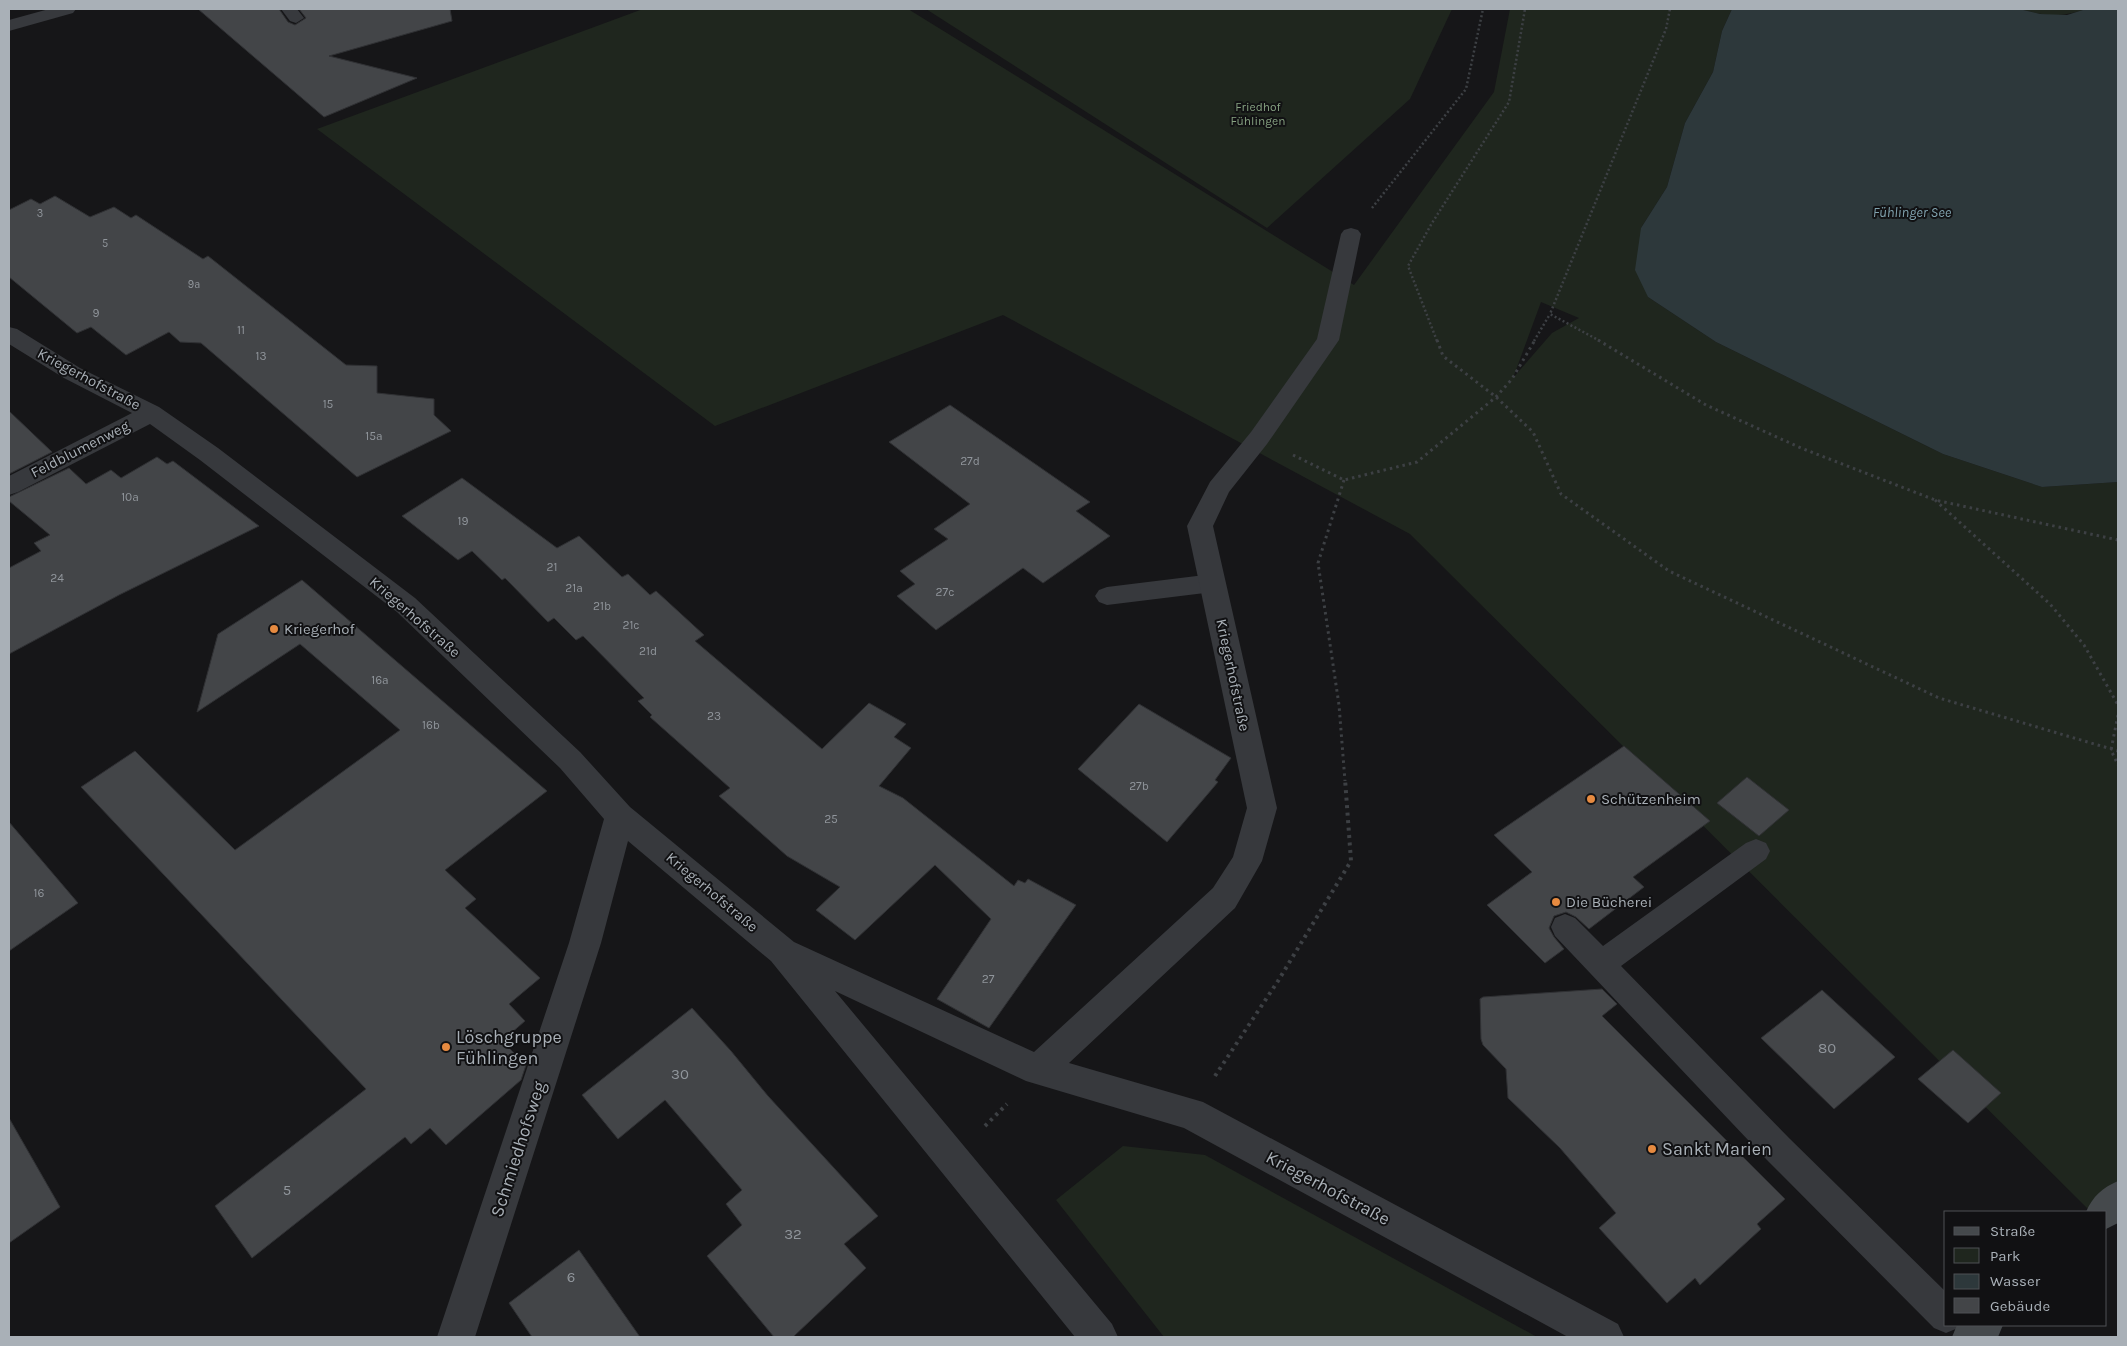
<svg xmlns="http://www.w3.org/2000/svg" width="2127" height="1346" viewBox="0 0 2127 1346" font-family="Karla,sans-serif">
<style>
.green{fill:#1f261e;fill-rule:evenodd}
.water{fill:#2d383b}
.building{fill:#434548;stroke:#303134}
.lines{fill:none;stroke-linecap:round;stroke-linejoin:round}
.path-far2{stroke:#3d4044;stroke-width:2.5;stroke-dasharray:2 2.5;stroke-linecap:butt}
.path-far1{stroke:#3d4044;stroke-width:3;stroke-dasharray:2.5 4;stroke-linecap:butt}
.path{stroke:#3d4044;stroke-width:4;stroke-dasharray:3 4.5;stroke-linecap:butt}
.lane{fill:#37393d;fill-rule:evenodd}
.street{fill:#37393d;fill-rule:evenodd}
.secondary{fill:#45494c;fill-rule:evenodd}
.poi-dot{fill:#e68a40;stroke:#111113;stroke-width:2}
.labels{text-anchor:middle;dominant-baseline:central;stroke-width:4;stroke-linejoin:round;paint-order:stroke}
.far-number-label{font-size:11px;fill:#90959b}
.far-park-label{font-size:12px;fill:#86a181;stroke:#111113}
.number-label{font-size:12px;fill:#90959b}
.far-water-label{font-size:14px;font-style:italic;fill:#82a4b0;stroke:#111113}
.street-label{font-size:15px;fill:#a9b0b7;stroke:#111113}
.poi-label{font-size:15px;fill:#a9b0b7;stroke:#111113;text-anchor:start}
.near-number-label{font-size:15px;fill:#90959b}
.near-poi-label{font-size:18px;fill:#a9b0b7;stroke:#111113;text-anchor:start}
.near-street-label{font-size:18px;fill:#a9b0b7;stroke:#111113}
</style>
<rect width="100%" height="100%" fill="#161618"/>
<g class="green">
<path d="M643,9H908L1354,285L1494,92L1510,9H1732L1722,31L1713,72L1685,123L1667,187L1641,228L1648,297L1716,342L1943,454L2042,487L2118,482V1190L2098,1212H2091L1410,534L1003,315L715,426L317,129ZM1541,302L1579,318L1552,333L1513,378Z"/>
<path d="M926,9H1452L1410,99L1267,228Z"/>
<path d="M2019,9H2086C2060,18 2046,16 2019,9Z"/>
<path d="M1123,1146L1205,1155L1537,1337H1164L1056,1200Z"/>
</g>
<path class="water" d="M1732,9H2019L2040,14L2067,15L2086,9H2118V482L2042,487L1943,454L1716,342L1648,297L1635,270L1641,228L1667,187L1685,123L1713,72L1722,31Z"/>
<g class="building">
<path d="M198,9H279L288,22L295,25L306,18L299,9H450L452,21L329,56L417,78L324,117Z"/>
<path d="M55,196L90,217L114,207L131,218L136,215L203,259L208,256L346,365L377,366V393L434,399V415L451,431L357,477L201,343L180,342L169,332L126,355L91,327L77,333L9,277V210L31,199L40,204Z"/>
<path d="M950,405L1090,502L1076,511L1110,536L1043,583L1023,568L936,630L897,596L915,584L900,571L948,539L934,529L970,504L889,442Z"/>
<path d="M9,411L52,452L9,474Z"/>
<path d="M157,457L167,464L173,461L259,526L119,595L9,654V568L41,551L34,543L50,535L9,501V497L69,468L86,484L111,470L121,478Z"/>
<path d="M462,478L557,548L579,536L622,577L628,574L650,595L656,591L704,635L695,641L822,749L869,703L906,724L894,737L911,748L879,786L903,798L1014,886L1018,880L1025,883L1028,879L1076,905L989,1028L937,999L991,919L935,865L855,940L816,910L840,887L787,856L719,796L730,788L650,717L652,715L638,701L644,698L583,636L576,640L554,618L548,622L505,578L502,580L472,551L458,560L402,516Z"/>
<path d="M302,580L547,791L445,870L476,899L465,908L540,978L509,1004L525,1021L502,1041L526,1065L521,1080L446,1145L430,1128L411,1144L405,1137L252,1258L215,1206L366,1089L81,787L135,751L235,850L400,730L300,644L197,712L218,634Z"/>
<path d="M1139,704L1231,758L1215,780L1218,782L1167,842L1078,769Z"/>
<path d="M1624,746L1710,821L1633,877L1644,887L1589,929L1576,917L1566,912L1554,916L1549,928L1554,937L1564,949L1545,963L1487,905L1532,872L1494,835Z"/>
<path d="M1747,777L1789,810L1759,836L1717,803Z"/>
<path d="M9,822L78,903L9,951Z"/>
<path d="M1602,989L1617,1004L1602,1016L1785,1199L1757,1224L1761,1229L1700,1285L1695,1278L1667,1303L1599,1228L1616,1213L1560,1148L1508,1098L1506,1069L1483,1045L1481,1039L1480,999L1483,997Z"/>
<path d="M1822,990L1895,1057L1834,1109L1761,1038Z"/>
<path d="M692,1008L731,1051L768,1096L878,1216L844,1244L866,1268L793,1337H774L707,1256L742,1225L726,1204L742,1190L665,1100L618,1139L582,1095Z"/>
<path d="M1953,1050L2001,1093L1968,1123L1918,1079Z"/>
<path d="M9,1118L60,1207L9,1243Z"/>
<path d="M579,1250L640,1337H532L509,1303Z"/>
</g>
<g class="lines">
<g class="path-far2">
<path d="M1372,208L1466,89L1483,9"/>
<path d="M1437,341L1408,266L1432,223L1509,102L1525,9"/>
<path d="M1534,341L1550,314"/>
<path d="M1600,341L1550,314L1666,29L1670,9"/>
</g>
<g class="path-far1">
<path d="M1437,340L1443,356L1496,397L1533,432L1561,494L1669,571L1939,698L2118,751"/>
<path d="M1598,340L1706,405L1801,448L1935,500L2118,540"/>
<path d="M1293,455L1344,480L1417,462L1496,397L1512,379L1535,340"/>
<path d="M1344,480L1318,563L1339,705L1345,781"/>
<path d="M1935,500L2050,604L2084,645L2118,705"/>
<path d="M2118,715L2111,750L2118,765"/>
</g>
<g class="path">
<path d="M1215,1076L1278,981L1351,861L1345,779"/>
<path d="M985,1126L1007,1104"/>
</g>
<g class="lane">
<path d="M281,9H297L304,18L296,23L290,21Z"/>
<path d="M1213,574L1221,577L1225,583L1221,589L1213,592L1107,605L1099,602L1095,596L1099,590L1107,587Z"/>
<path d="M1756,839L1766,843L1770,851L1766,859L1621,966L1789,1138L1946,1292V1325H1959L1958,1328L1946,1333L1934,1328L1767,1160L1555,936L1551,927L1555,918L1565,914L1575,918L1603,946L1746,843Z"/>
</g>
<g class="street">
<path d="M49,9H76L73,13L9,31V20Z"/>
<path d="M1351,228L1358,230L1361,234L1339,340L1267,444L1229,492L1213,526L1277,808L1262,861L1235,908L1069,1063L1203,1102L1618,1324L1624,1337H1568L1184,1128L1026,1081L835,991L1112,1324L1118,1337H1075L771,961L628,841L601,943L475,1337H437L569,943L604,819L560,768L397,612L200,460L150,424L18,492L9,495V476L132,413L64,378L9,344V327L17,329L80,368L159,407L218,448L415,598L580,752L630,807L794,942L1034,1052L1213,888L1233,857L1247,808L1187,526L1210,482L1251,432L1317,339L1341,234L1344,230Z"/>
</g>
<g class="secondary">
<path d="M2118,1181V1223L2106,1229V1212H2086C2093,1196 2102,1188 2118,1181Z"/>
<path d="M1957,1325H2003L1998,1337H1952Z"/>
</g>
</g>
<g class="poi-dot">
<circle cx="274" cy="629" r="5"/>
<circle cx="1591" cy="799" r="5"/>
<circle cx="1556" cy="902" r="5"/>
<circle cx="446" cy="1047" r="5"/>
<circle cx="1652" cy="1149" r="5"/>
</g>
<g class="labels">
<g class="far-number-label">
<text x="40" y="213">3</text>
<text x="105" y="243">5</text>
<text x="194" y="284">9a</text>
</g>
<g class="far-park-label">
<text x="1258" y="107">Friedhof<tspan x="1258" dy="14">Fühlingen</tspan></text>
</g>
<g class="number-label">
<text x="96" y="313">9</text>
<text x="241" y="330">11</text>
<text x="261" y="356">13</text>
<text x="328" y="404">15</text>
<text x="374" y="436">15a</text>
<text x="970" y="461">27d</text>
<text x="130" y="497">10a</text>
<text x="463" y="521">19</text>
<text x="552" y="567">21</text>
<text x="57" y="578">24</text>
<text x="574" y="588">21a</text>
<text x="945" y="592">27c</text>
<text x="602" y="606">21b</text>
<text x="631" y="625">21c</text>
<text x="648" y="651">21d</text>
<text x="380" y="680">16a</text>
<text x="714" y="716">23</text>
<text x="431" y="725">16b</text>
<text x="1139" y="786">27b</text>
<text x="831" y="819">25</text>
<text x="39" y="893">16</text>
<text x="988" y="979">27</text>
</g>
<g class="far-water-label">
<text x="1912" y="212">Fühlinger See</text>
</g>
<g class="street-label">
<text transform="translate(89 379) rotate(28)">Kriegerhofstraße</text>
<text transform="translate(80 449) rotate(-27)">Feldblumenweg</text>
<text transform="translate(415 617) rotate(41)">Kriegerhofstraße</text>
<text transform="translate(1233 675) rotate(78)">Kriegerhofstraße</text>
<text transform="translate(712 892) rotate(40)">Kriegerhofstraße</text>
</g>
<g class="poi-label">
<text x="284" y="629">Kriegerhof</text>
<text x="1601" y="799">Schützenheim</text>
<text x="1566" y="902">Die Bücherei</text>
</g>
<g class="near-number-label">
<text x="1827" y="1048">80</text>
<text x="680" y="1074">30</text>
<text x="287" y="1190">5</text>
<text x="793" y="1234">32</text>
<text x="571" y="1277">6</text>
</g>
<g class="near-poi-label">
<text x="456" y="1037">Löschgruppe<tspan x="456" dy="21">Fühlingen</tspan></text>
<text x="1662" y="1149">Sankt Marien</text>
</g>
<g class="near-street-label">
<text transform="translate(518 1149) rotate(-72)">Schmiedhofsweg</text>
<text transform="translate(1328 1188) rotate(28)">Kriegerhofstraße</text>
</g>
</g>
<rect width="2127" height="1346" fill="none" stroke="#a9b0b7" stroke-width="20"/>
<rect x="1944" y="1211" width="162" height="115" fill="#111113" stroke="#4e5155"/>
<rect x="1954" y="1227" width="25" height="8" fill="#45494c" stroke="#4e5155"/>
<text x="1990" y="1236" font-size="15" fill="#a9b0b7">Straße</text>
<rect x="1954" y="1248" width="25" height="15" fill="#1f261e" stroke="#4e5155"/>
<text x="1990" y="1261" font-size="15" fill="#a9b0b7">Park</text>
<rect x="1954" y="1274" width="25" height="15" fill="#2d383b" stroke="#4e5155"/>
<text x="1990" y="1286" font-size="15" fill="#a9b0b7">Wasser</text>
<rect x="1954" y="1298" width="25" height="15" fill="#434548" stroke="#4e5155"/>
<text x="1990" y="1311" font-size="15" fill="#a9b0b7">Gebäude</text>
</svg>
